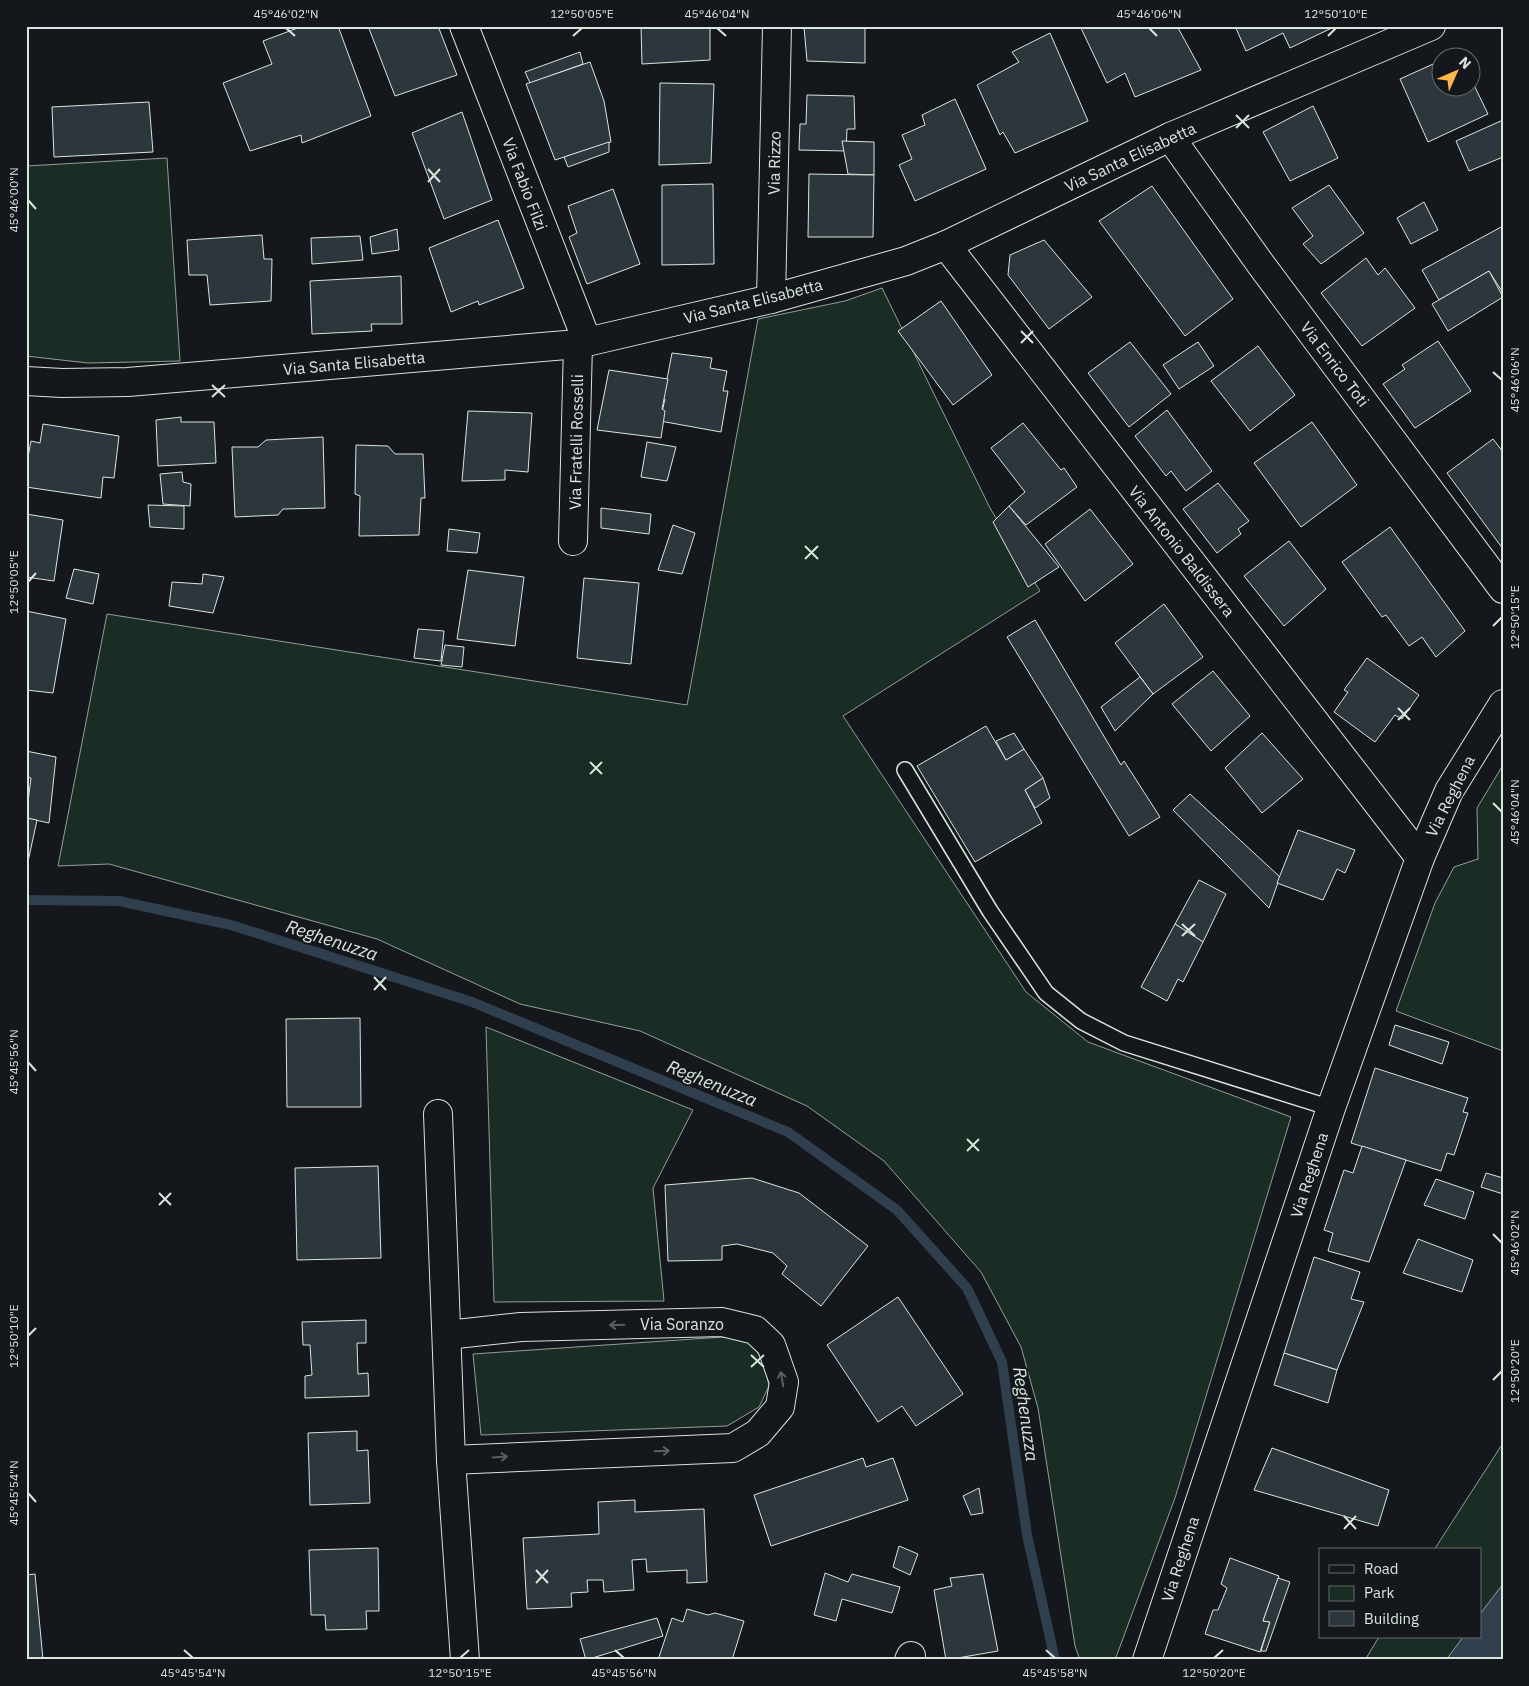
<svg xmlns="http://www.w3.org/2000/svg" width="1529" height="1686" viewBox="0 0 1529 1686" font-family="'IBM Plex Sans',sans-serif">
<style>
.green{fill:#1a2d24;stroke:#939e99}
.water{fill:#2f3f4d;stroke:#939e99}
.lines{fill:none;stroke-linecap:round;stroke-linejoin:round}
.stream{stroke:#2f3f4d;stroke-width:10}
.building{fill:#2c363c;stroke:#d8e6dc}
.lane-casing{stroke:#d8e6dc;stroke-width:18}
.street-casing{stroke:#d8e6dc;stroke-width:30}
.secondary-casing{stroke:#d8e6dc;stroke-width:30}
.lane{stroke:#14181c;stroke-width:15}
.street{stroke:#14181c;stroke-width:28}
.secondary{stroke:#14181c;stroke-width:28}
.oneway{stroke:#59605f}
.ticks{fill:none;stroke:#d8e6dc;stroke-width:2}
.labels{text-anchor:middle;dominant-baseline:central;stroke-width:4;stroke-linejoin:round;paint-order:stroke}
.street-label{font-size:16px;fill:#d8e6dc;stroke:#14181c}
.water-label{font-size:18px;font-style:italic;fill:#d8e6dc;stroke:#14181c}
.neatline{fill:none;stroke:#d8e6dc;stroke-width:2}
.ticks-label{font-size:12px;text-anchor:middle;fill:#d8e6dc}
</style>
<rect width="100%" height="100%" fill="#14181c"/>
<g class="green">
<path d="M167,158L180,361L88,363L26,356V166Z"/>
<path d="M882,288L990,508L1040,591L843,716L1026,992L1088,1042L1291,1117L1175,1498L1115,1660H1080L1075,1646L1038,1408L1021,1347L981,1272L884,1161L807,1106L640,1031L520,1004L377,939L109,864L58,866L107,614L687,705L758,319L845,301Z"/>
<path d="M1503,765V1051L1396,1011L1435,903L1454,867L1478,859L1477,808Z"/>
<path d="M486,1027L693,1110L653,1188L664,1301L494,1302Z"/>
<path d="M723,1337L750,1340L764,1363L769,1386L759,1407L727,1426L481,1435L473,1354Z"/>
<path d="M1503,1443V1660H1365L1379,1637H1480V1550H1434Z"/>
</g>
<path class="water" d="M1503,1584V1660H1446L1463,1637H1480V1614Z"/>
<g class="lines">
<path class="stream" d="M26,900L119,901L231,925L472,1002L788,1132L897,1210L967,1288L1002,1362L1027,1535L1055,1660"/>
</g>
<g class="building">
<path d="M303,26H338L371,116L302,143L301,135L250,151L223,83L272,64L263,41Z"/>
<path d="M368,26H438L457,75L395,96Z"/>
<path d="M641,26H710V60L642,64Z"/>
<path d="M865,26V63L807,61L804,27Z"/>
<path d="M1080,26H1177L1201,70L1135,97L1125,73L1107,83Z"/>
<path d="M1235,26H1336L1290,48L1283,33L1246,51Z"/>
<path d="M1050,33L1088,121L1015,153L1003,132L1000,135L977,85L1019,62L1012,52Z"/>
<path d="M580,52L583,64L530,83L525,72Z"/>
<path d="M1458,53L1460,58H1447Z"/>
<path d="M1442,60V88H1472V81L1488,114L1428,142L1400,79Z"/>
<path d="M590,62L604,101L611,142L555,160L526,84Z"/>
<path d="M660,83L714,84L711,163L659,165Z"/>
<path d="M807,95L854,96L855,129H847L846,151L799,150L800,124H806Z"/>
<path d="M955,99L986,169L915,201L899,165L912,159L902,135L925,125L922,115Z"/>
<path d="M149,102L153,152L54,157L52,107Z"/>
<path d="M1313,106L1338,158L1290,181L1263,132Z"/>
<path d="M462,112L492,200L444,219L412,133Z"/>
<path d="M1503,120V157L1469,171L1456,141Z"/>
<path d="M842,141L874,142V175L848,174Z"/>
<path d="M609,142V152L568,167L564,157Z"/>
<path d="M809,174L874,175L873,237H808Z"/>
<path d="M713,184L714,264L662,265V185Z"/>
<path d="M1329,185L1364,233L1321,264L1303,244L1313,236L1292,208Z"/>
<path d="M1152,186L1233,299L1185,336L1099,221Z"/>
<path d="M613,189L640,264L587,284L569,237L577,233L568,206Z"/>
<path d="M1424,202L1438,230L1411,244L1397,218Z"/>
<path d="M498,220L524,288L479,305L478,301L451,312L429,248Z"/>
<path d="M1503,226V293L1489,271L1439,300L1422,270Z"/>
<path d="M397,229L399,250L372,254L370,237Z"/>
<path d="M262,235L264,259H272L271,301L210,305L207,275H189L187,240Z"/>
<path d="M360,236L363,260L312,264L311,238Z"/>
<path d="M1044,240L1092,297L1049,329L1008,275L1010,255Z"/>
<path d="M1366,258L1378,275L1385,268L1415,308L1362,346L1321,293Z"/>
<path d="M1489,271L1503,297L1448,331L1432,304Z"/>
<path d="M401,276L402,324H371L372,331L312,334L310,281Z"/>
<path d="M941,301L992,375L953,405L898,331Z"/>
<path d="M1438,341L1471,391L1415,428L1383,384L1405,369L1402,365Z"/>
<path d="M1130,342L1171,394L1129,427L1088,373Z"/>
<path d="M1198,342L1214,366L1179,389L1163,365Z"/>
<path d="M1258,346L1295,395L1250,431L1211,381Z"/>
<path d="M672,353L712,358L710,368L727,371L723,391H728L721,432L660,421L665,399L659,398L662,379H667Z"/>
<path d="M609,370L668,379L662,409L665,411L661,438L597,430Z"/>
<path d="M1167,410L1212,471L1186,491L1171,471L1166,476L1135,436Z"/>
<path d="M468,411L532,413L528,472L505,470V480L462,481Z"/>
<path d="M181,417V422H214L216,463L158,466L156,420Z"/>
<path d="M1312,422L1357,485L1301,527L1254,463Z"/>
<path d="M1023,423L1061,470L1064,468L1077,487L1026,525L1009,506L1025,492L991,448Z"/>
<path d="M43,424L119,436L114,478L103,477L101,498L26,487V467L31,441L40,443Z"/>
<path d="M323,437L325,508L283,509L278,515L235,517L232,447H258L266,440Z"/>
<path d="M1493,439L1503,452V549L1447,473Z"/>
<path d="M647,442L676,447L667,481L641,477Z"/>
<path d="M356,445L388,446L395,454H423L425,498H421L419,535L359,536L360,496L355,494Z"/>
<path d="M182,472L183,482L191,484L190,506L163,504L160,474Z"/>
<path d="M1218,483L1249,521L1238,529L1241,534L1217,553L1183,509Z"/>
<path d="M148,505L184,506V529L150,527Z"/>
<path d="M1009,506L1059,567L1028,587L993,522Z"/>
<path d="M601,508L651,514L649,534L601,528Z"/>
<path d="M1090,509L1133,564L1085,601L1045,544Z"/>
<path d="M26,514L63,520L54,581L26,577Z"/>
<path d="M673,525L695,533L682,574L658,570Z"/>
<path d="M1390,527L1465,631L1436,657L1422,637L1409,646L1386,615L1382,617L1342,562Z"/>
<path d="M449,529L480,533L477,553L447,551Z"/>
<path d="M1289,541L1326,589L1284,626L1244,576Z"/>
<path d="M74,569L99,574L93,604L66,598Z"/>
<path d="M468,570L524,577L515,646L457,639Z"/>
<path d="M203,574L224,577L213,613L169,606L172,582L202,584Z"/>
<path d="M584,578L639,583L631,664L577,658Z"/>
<path d="M1164,604L1203,657L1153,694L1115,643Z"/>
<path d="M26,611L66,619L53,693L26,690Z"/>
<path d="M1035,620L1121,765L1124,761L1160,817L1129,836L1007,637Z"/>
<path d="M418,629L444,631L441,661L414,658Z"/>
<path d="M445,645L464,647L462,667L441,665Z"/>
<path d="M1367,658L1419,695L1402,719L1395,715L1375,742L1334,712L1348,692L1344,690Z"/>
<path d="M1213,671L1250,716L1211,751L1172,704Z"/>
<path d="M1140,677L1153,694L1115,731L1101,707Z"/>
<path d="M986,726L1006,760L1024,749L1043,778L1025,790L1042,823L975,862L917,766Z"/>
<path d="M1014,733L1024,749L1006,760L996,741Z"/>
<path d="M1262,733L1303,779L1262,813L1225,768Z"/>
<path d="M26,751L56,757L49,823L26,818L31,778L26,776Z"/>
<path d="M1043,778L1050,798L1035,808L1025,790Z"/>
<path d="M1190,794L1280,877L1269,908L1173,810Z"/>
<path d="M26,818L37,820L26,871Z"/>
<path d="M1298,830L1355,850L1345,873L1337,869L1323,900L1277,883Z"/>
<path d="M1199,880L1226,894L1203,942L1175,924Z"/>
<path d="M1175,924L1203,942L1183,982L1178,979L1167,1001L1141,987Z"/>
<path d="M360,1018L361,1107H287L286,1019Z"/>
<path d="M1395,1025L1449,1042L1442,1064L1389,1045Z"/>
<path d="M1375,1068L1468,1098L1463,1112L1468,1113L1454,1155L1447,1153L1441,1171L1351,1143Z"/>
<path d="M1362,1146L1406,1160L1369,1262L1328,1251L1333,1233L1324,1230L1344,1170L1353,1173Z"/>
<path d="M378,1166L381,1258L297,1260L295,1168Z"/>
<path d="M1486,1173L1503,1178V1194L1481,1187Z"/>
<path d="M752,1178L799,1193L868,1246L821,1306L782,1274L787,1266L773,1253L737,1244L722,1246V1260L668,1261L665,1185Z"/>
<path d="M1436,1179L1474,1192L1465,1219L1424,1205Z"/>
<path d="M1418,1239L1473,1260L1462,1292L1403,1273Z"/>
<path d="M1314,1257L1360,1272L1351,1299L1364,1302L1337,1370L1284,1353Z"/>
<path d="M898,1297L963,1394L916,1426L902,1406L878,1422L827,1345Z"/>
<path d="M366,1320V1343H357L358,1374L368,1373L369,1396L305,1398V1376L312,1375L310,1345H303L302,1322Z"/>
<path d="M1284,1353L1337,1370L1328,1403L1274,1385Z"/>
<path d="M357,1431V1451L368,1450L370,1503L310,1505L308,1433Z"/>
<path d="M1272,1448L1389,1490L1378,1526L1254,1490Z"/>
<path d="M863,1458L866,1467L893,1458L908,1500L771,1546L754,1495Z"/>
<path d="M979,1488L983,1513L971,1515L963,1496Z"/>
<path d="M635,1500V1512L704,1509L707,1582L687,1583V1570L647,1572L646,1559L632,1560L634,1590L604,1592L603,1580H587L588,1592L571,1593L572,1607L527,1609L523,1538L599,1534L598,1502Z"/>
<path d="M899,1546L918,1554L910,1575L893,1567Z"/>
<path d="M378,1548L379,1611H366L367,1629L326,1630L325,1615H311L309,1550Z"/>
<path d="M1230,1558L1279,1576L1263,1621L1270,1622L1260,1652L1205,1634L1213,1610H1218L1227,1588L1221,1584Z"/>
<path d="M825,1573L848,1582L852,1574L900,1587L892,1613L842,1599L836,1621L814,1615Z"/>
<path d="M35,1574L43,1660H26V1575Z"/>
<path d="M983,1574L998,1651L946,1660L934,1590L952,1586L950,1578Z"/>
<path d="M1278,1578L1290,1582L1266,1651H1261L1270,1622L1263,1621Z"/>
<path d="M687,1609L708,1615L715,1613L744,1621L732,1660H658L672,1618L683,1622Z"/>
<path d="M657,1618L663,1636L586,1660L580,1639Z"/>
</g>
<g class="lines">
<defs>
<path id="lane" d="M905,770L990,911L1046,993L1081,1021L1124,1043L1331,1108"/>
<g id="street">
<path d="M464,26L587,341"/>
<path d="M1170,137L1262,266L1503,589"/>
<path d="M946,245L1420,858"/>
<path d="M771,299L777,26"/>
<path d="M26,381L62,383L128,382L578,344L771,299L906,261L946,245L1170,137L1431,26"/>
<path d="M573,541L578,344"/>
<path d="M438,1114L451,1460L465,1660"/>
<path d="M447,1335L521,1327L722,1322L755,1330L771,1345L784,1382L780,1407L758,1433L733,1448L451,1460"/>
<path d="M909,1660L911,1656"/>
</g>
<path id="secondary" d="M1147,1660L1331,1108L1420,858L1449,791L1503,704"/>
</defs>
<use href="#lane" class="lane-casing"/>
<use href="#street" class="street-casing"/>
<use href="#secondary" class="secondary-casing"/>
<use href="#lane" class="lane"/>
<use href="#street" class="street"/>
<use href="#secondary" class="secondary"/>
</g>
<defs><path id="oneway-shaft" d="M-6 0H5M1.5-3L5.5 0L1.5 3" fill="none" stroke-width="1.6" stroke-linecap="round" stroke-linejoin="round" transform="scale(1.25)"/></defs>
<g class="oneway">
<use href="#oneway-shaft" transform="translate(617 1325) rotate(178)"/>
<use href="#oneway-shaft" transform="translate(782 1379) rotate(-100)"/>
<use href="#oneway-shaft" transform="translate(662 1451) rotate(-2)"/>
<use href="#oneway-shaft" transform="translate(500 1457) rotate(-4)"/>
</g>
<path class="ticks" d="M286,28L295,36M717,28L726,36M1149,28L1157,36M573,36L582,28M1328,36L1336,28M1236,115L1249,128M1236,128L1249,115M428,169L440,182M428,182L440,169M28,200L36,209M1021,331L1033,343M1021,343L1033,331M1493,372L1502,380M212,385L225,397M212,397L225,385M805,546L818,559M805,559L818,546M28,582L36,573M1493,626L1502,617M1398,708L1410,720M1398,720L1410,708M590,762L602,774M590,774L602,762M1493,803L1502,812M1182,924L1195,936M1182,936L1195,924M374,977L386,990M374,990L386,977M28,1062L36,1071M967,1139L979,1151M967,1151L979,1139M159,1193L171,1205M159,1205L171,1193M1493,1234L1502,1243M28,1336L36,1328M751,1355L764,1367M751,1367L764,1355M1493,1380L1502,1371M28,1493L36,1502M1344,1516L1356,1529M1344,1529L1356,1516M536,1570L548,1583M536,1583L548,1570M184,1650L193,1658M615,1650L624,1658M1046,1650L1055,1658M460,1658L469,1650M1214,1658L1223,1650"/>
<g class="labels">
<g class="street-label">
<text transform="translate(1130 157) rotate(-25)">Via Santa Elisabetta</text>
<text transform="translate(774 163) rotate(-89)">Via Rizzo</text>
<text transform="translate(525 184) rotate(69)">Via Fabio Filzi</text>
<text transform="translate(753 301) rotate(-14)">Via Santa Elisabetta</text>
<text transform="translate(354 363) rotate(-5)">Via Santa Elisabetta</text>
<text transform="translate(1335 364) rotate(53)">Via Enrico Toti</text>
<text transform="translate(576 442) rotate(-89)">Via Fratelli Rosselli</text>
<text transform="translate(1182 551) rotate(52)">Via Antonio Baldissera</text>
<text transform="translate(1450 796) rotate(-63)">Via Reghena</text>
<text transform="translate(1309 1175) rotate(-72)">Via Reghena</text>
<text x="682" y="1324">Via Soranzo</text>
<text transform="translate(1180 1559) rotate(-72)">Via Reghena</text>
</g>
<g class="water-label">
<text transform="translate(332 940) rotate(18)">Reghenuzza</text>
<text transform="translate(712 1083) rotate(22)">Reghenuzza</text>
<text transform="translate(1026 1414) rotate(82)">Reghenuzza</text>
</g>
</g>
<rect width="1529" height="1686" fill="none" stroke="#14181c" stroke-width="55"/>
<rect x="1319" y="1548" width="162" height="90" fill="#14181c" stroke="#626a69"/>
<rect x="1329" y="1565" width="25" height="8" fill="#14181c" stroke="#626a69"/>
<text x="1364" y="1574" font-size="15" fill="#d8e6dc">Road</text>
<rect x="1329" y="1586" width="25" height="15" fill="#1a2d24" stroke="#626a69"/>
<text x="1364" y="1598" font-size="15" fill="#d8e6dc">Park</text>
<rect x="1329" y="1611" width="25" height="15" fill="#2c363c" stroke="#626a69"/>
<text x="1364" y="1624" font-size="15" fill="#d8e6dc">Building</text>
<g transform="translate(1456 72) rotate(45)"><circle r="24" fill="#14181c" stroke="#626a69"/>
<path d="M0-4L9 19L0 12L-9 19Z" fill="#ffb74d"/>
<text y="-8" font-size="14" font-weight="bold" text-anchor="middle" fill="#d8e6dc">N</text>
</g>
<rect x="28" y="28" width="1474" height="1630" class="neatline"/>
<g class="ticks-label">
<text x="286" y="18">45°46'02"N</text>
<text x="582" y="18">12°50'05"E</text>
<text x="717" y="18">45°46'04"N</text>
<text x="1149" y="18">45°46'06"N</text>
<text x="1336" y="18">12°50'10"E</text>
<text transform="translate(14 200) rotate(-90)" y="4">45°46'00"N</text>
<text transform="translate(1515 380) rotate(-90)" y="4">45°46'06"N</text>
<text transform="translate(14 582) rotate(-90)" y="4">12°50'05"E</text>
<text transform="translate(1515 617) rotate(-90)" y="4">12°50'15"E</text>
<text transform="translate(1515 812) rotate(-90)" y="4">45°46'04"N</text>
<text transform="translate(14 1062) rotate(-90)" y="4">45°45'56"N</text>
<text transform="translate(1515 1243) rotate(-90)" y="4">45°46'02"N</text>
<text transform="translate(14 1336) rotate(-90)" y="4">12°50'10"E</text>
<text transform="translate(1515 1371) rotate(-90)" y="4">12°50'20"E</text>
<text transform="translate(14 1493) rotate(-90)" y="4">45°45'54"N</text>
<text x="193" y="1677">45°45'54"N</text>
<text x="460" y="1677">12°50'15"E</text>
<text x="624" y="1677">45°45'56"N</text>
<text x="1055" y="1677">45°45'58"N</text>
<text x="1214" y="1677">12°50'20"E</text>
</g>
</svg>
